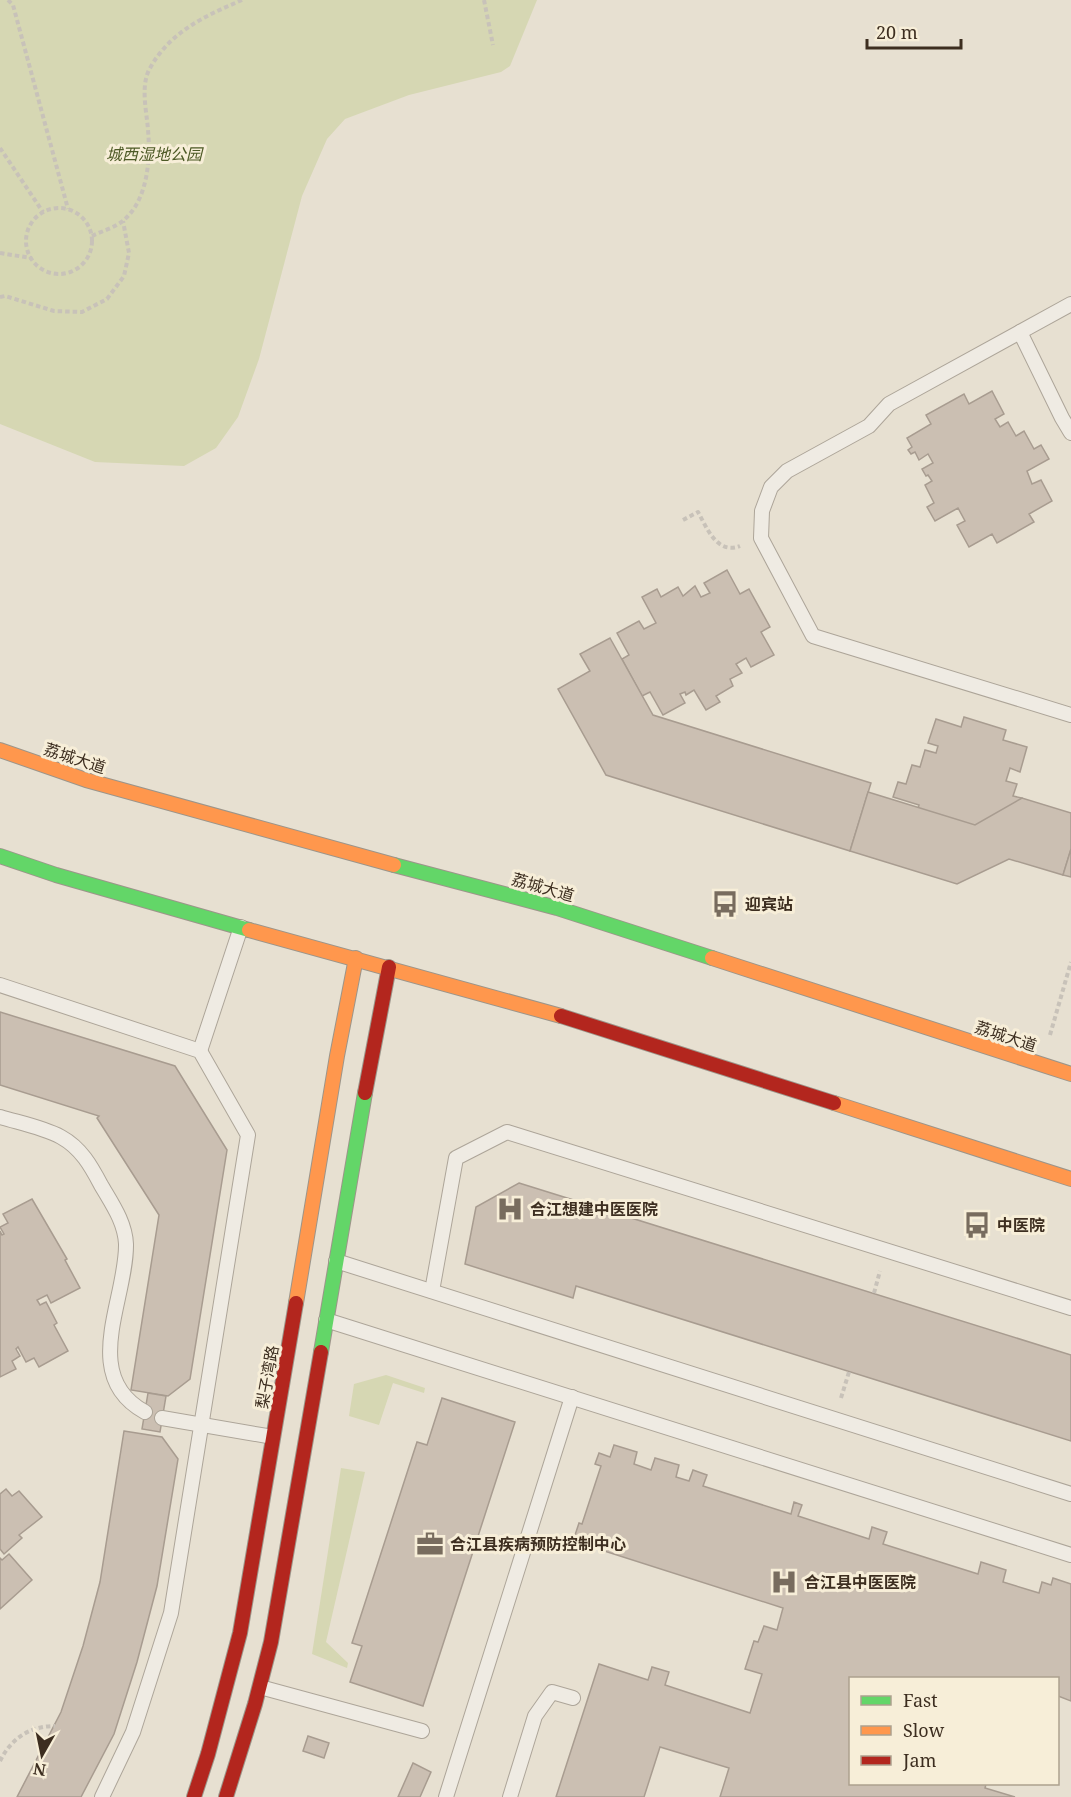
<svg xmlns="http://www.w3.org/2000/svg" width="1071" height="1797" viewBox="0 0 1071 1797" font-family="'Noto Serif','Noto Sans SC',serif">
<style>
.green{fill:#d6d7b3}
.building{fill:#cbbfb2;stroke:#a89c90;stroke-width:1.5}
.lines{fill:none;stroke-linecap:round;stroke-linejoin:round}
.lane-casing{stroke:#ada599;stroke-width:16}
.fast-casing{stroke:#9c958a;stroke-width:16}
.slow-casing{stroke:#9c958a;stroke-width:16}
.jam-casing{stroke:#9c958a;stroke-width:16}
.path{stroke:#c8c2b9;stroke-width:4;stroke-dasharray:4.5 3;stroke-linecap:butt}
.lane{stroke:#efebe3;stroke-width:14}
.fast{stroke:#63d668;stroke-width:14}
.slow{stroke:#ff974d;stroke-width:14}
.jam{stroke:#b3261e;stroke-width:14}
.labels{text-anchor:middle;dominant-baseline:central;stroke-width:6;stroke-linejoin:round;paint-order:stroke}
.park-label{font-size:16px;font-style:italic;fill:#4d5a26;stroke:#f7eed8}
.street-label{font-size:16px;fill:#3d2e20;stroke:#f7eed8}
.poi-label{font-size:16px;font-weight:bold;fill:#3d2e20;stroke:#f7eed8;text-anchor:start}
</style>
<rect width="100%" height="100%" fill="#e7e0d1"/>
<g class="green">
<path d="M0,0H537L510,66L501,72L409,95L345,119L327,139L302,196L259,359L238,417L216,448L184,466L95,462L0,424Z"/>
<path d="M386,1375L425,1388L424,1393L393,1383L379,1425L349,1416L354,1384Z"/>
<path d="M341,1468L365,1472L326,1642L348,1663L347,1668L312,1654Z"/>
</g>
<g class="building">
<path d="M992,391L1004,414L995,419L1000,427L1008,422L1016,436L1024,431L1034,449L1041,445L1049,459L1027,471L1032,484L1041,480L1052,501L1029,514L1034,522L997,543L992,534L969,547L957,525L965,521L958,508L935,521L927,507L934,503L925,485L932,481L928,475L926,476L922,469L933,463L928,454L919,460L915,452L911,454L908,450L912,447L907,438L931,424L926,415L964,394L969,404Z"/>
<path d="M727,570L740,594L749,589L770,627L761,632L774,655L751,667L746,658L736,664L742,673L730,679L733,686L716,696L720,702L706,710L694,690L686,695L685,692L680,694L685,703L663,715L650,692L642,696L622,659L629,655L617,633L639,621L644,629L656,623L642,597L657,589L661,597L678,587L683,596L695,586L701,597L710,593L704,583Z"/>
<path d="M610,638L653,715L871,783L850,851L606,775L558,689L590,671L580,654Z"/>
<path d="M964,717L1006,730L1003,740L1027,747L1020,772L1010,768L1006,781L1017,784L1013,796L1022,798L1016,817L1023,819L1018,834L993,827L989,840L998,843L989,868L965,861L962,870L920,857L923,848L898,841L906,815L915,818L919,805L893,797L898,782L906,784L912,765L920,767L925,750L936,753L938,746L928,743L936,719L961,727Z"/>
<path d="M868,792L975,825L1022,798L1071,813V849L1063,875L1009,859L957,884L850,851Z"/>
<path d="M1071,849V877L1063,875Z"/>
<path d="M0,1012L175,1066L227,1150L190,1379L168,1396L131,1390L159,1215L97,1118L99,1116L0,1085Z"/>
<path d="M519,1183L1071,1355V1441L576,1286L573,1298L465,1264L476,1207Z"/>
<path d="M32,1199L67,1259L65,1260L80,1288L51,1303L47,1295L37,1300L40,1305L46,1302L57,1323L54,1325L68,1351L39,1367L34,1358L26,1362L18,1347L16,1349L20,1356L12,1361L16,1369L0,1377V1231L2,1235L4,1234L0,1227L8,1223L3,1214Z"/>
<path d="M148,1393L166,1396L160,1432L142,1429Z"/>
<path d="M442,1398L515,1422L423,1706L350,1682L362,1646L352,1643L417,1442L427,1445Z"/>
<path d="M124,1431L162,1437L178,1459L157,1586L137,1662L114,1734L81,1797H17L61,1712L83,1646L100,1582Z"/>
<path d="M614,1445L637,1452L634,1464L651,1470L655,1458L679,1465L676,1477L689,1481L693,1470L707,1475L703,1486L791,1514L794,1502L802,1505L798,1516L869,1539L872,1527L887,1532L883,1544L978,1574L981,1562L1006,1570L1003,1582L1039,1593L1042,1582L1051,1585L1053,1578L1071,1584V1701L1058,1696V1678H850V1784H986L985,1788L1015,1797H720L729,1768L660,1747L644,1797H556L599,1664L648,1680L652,1667L669,1672L665,1685L750,1713L762,1674L745,1669L754,1641L758,1642L764,1626L777,1630L783,1608L573,1541L579,1523L582,1524L601,1466L595,1464L599,1453L610,1457Z"/>
<path d="M6,1489L12,1496L19,1491L42,1517L19,1535L22,1538L4,1554L0,1549V1494Z"/>
<path d="M9,1554L32,1580L0,1609V1558L2,1560Z"/>
<path d="M308,1736L329,1743L324,1758L303,1751Z"/>
<path d="M413,1763L431,1772L420,1797H398Z"/>
</g>
<g class="lines">
<defs>
<g id="lane">
<path d="M1071,304L889,404L869,426L787,471L771,487L762,511L761,538L813,636L1071,715"/>
<path d="M1020,332L1062,418L1071,433"/>
<path d="M0,985L200,1051L248,1135L171,1613L133,1732L102,1797"/>
<path d="M200,1051L241,927"/>
<path d="M0,1117C20,1123 42,1127 61,1137C81,1148 91,1166 101,1185C112,1204 125,1222 126,1244C127,1299 79,1376 145,1412"/>
<path d="M336,1261L1071,1494"/>
<path d="M432,1291L456,1158L507,1132L1071,1308"/>
<path d="M326,1320L1071,1555"/>
<path d="M162,1418L273,1437"/>
<path d="M260,1687L422,1731"/>
<path d="M446,1797L572,1397"/>
<path d="M510,1797L535,1716L552,1692L573,1698"/>
</g>
<g id="fast">
<path d="M0,856L56,875L249,930"/>
<path d="M394,865L557,908L712,958"/>
<path d="M321,1352L365,1093"/>
</g>
<g id="slow">
<path d="M0,750L86,780L394,865"/>
<path d="M249,930L561,1016"/>
<path d="M712,958L1071,1074"/>
<path d="M834,1103L1071,1179"/>
<path d="M296,1303L337,1056L356,958"/>
</g>
<g id="jam">
<path d="M561,1016L834,1103"/>
<path d="M365,1093L389,967"/>
<path d="M194,1797L208,1754L240,1633L296,1303"/>
<path d="M226,1797L255,1704L271,1642L321,1352"/>
</g>
</defs>
<use href="#lane" class="lane-casing"/>
<use href="#fast" class="fast-casing"/>
<use href="#slow" class="slow-casing"/>
<use href="#jam" class="jam-casing"/>
<g class="path">
<path d="M8,0L13,5L68,209"/>
<path d="M484,0L493,45"/>
<path d="M0,148L43,212"/>
<circle cx="59" cy="241" r="33"/>
<path d="M92,236C102,231 117,227 125,219C150,196 151,152 147,120C145,104 142,84 149,70C169,32 205,16 242,0"/>
<path d="M0,253L31,258"/>
<path d="M0,297L5,296L54,311L82,312L107,299L124,276L129,253L123,221"/>
<path d="M683,520L698,512C707,528 717,555 740,546"/>
<path d="M1050,1035L1071,962"/>
<path d="M874,1293L880,1271"/>
<path d="M841,1398L849,1372"/>
<path d="M0,1761C11,1739 29,1726 55,1726"/>
</g>
<use href="#lane" class="lane"/>
<use href="#fast" class="fast"/>
<use href="#slow" class="slow"/>
<use href="#jam" class="jam"/>
</g>
<defs>
<symbol id="bus-bare" viewBox="-9 -9 18 18"><path d="M-5-6H5V4H4V6H2V4H-2V6H-4V4H-5ZM-3.5-4V0h7V-4ZM-3.5 1.2v1.5H-2V1.2ZM2 1.2v1.5H3.5V1.2Z" fill="#786c5e" stroke="#f7eed8" stroke-width="2.5" paint-order="stroke"/></symbol>
<symbol id="hospital-bare" viewBox="-9 -9 18 18"><path d="M-5-5h3v3.5h4V-5h3V5h-3V1.5h-4V5h-3Z" fill="#786c5e" stroke="#f7eed8" stroke-width="2.5" paint-order="stroke"/></symbol>
<symbol id="office-bare" viewBox="-9 -9 18 18"><path d="M-6-3h4V-5.5h4V-3h4V5H-6ZM-1-4.5V-3h2v-1.5ZM-6 0V1H6V0Z" fill="#786c5e" stroke="#f7eed8" stroke-width="2.5" paint-order="stroke"/></symbol>
</defs>
<g fill-rule="evenodd">
<use href="#bus-bare" x="706" y="885" width="38" height="38"/>
<use href="#hospital-bare" x="491" y="1190" width="38" height="38"/>
<use href="#bus-bare" x="958" y="1206" width="38" height="38"/>
<use href="#office-bare" x="411" y="1525" width="38" height="38"/>
<use href="#hospital-bare" x="765" y="1563" width="38" height="38"/>
</g>
<g class="labels">
<g class="park-label">
<text x="154" y="154">城西湿地公园</text>
</g>
<g class="street-label">
<text transform="translate(75 758) rotate(18)">荔城大道</text>
<text transform="translate(543 887) rotate(16)">荔城大道</text>
<text transform="translate(1006 1036) rotate(18)">荔城大道</text>
<text transform="translate(267 1377) rotate(-80)">梨子湾路</text>
</g>
<g class="poi-label">
<text x="745" y="904">迎宾站</text>
<text x="530" y="1209">合江想建中医医院</text>
<text x="997" y="1225">中医院</text>
<text x="450" y="1544">合江县疾病预防控制中心</text>
<text x="804" y="1582">合江县中医医院</text>
</g>
</g>
<rect x="849" y="1677" width="210" height="108" fill="#f7eed8" stroke="#ada18e" stroke-width="1.5"/>
<rect x="861" y="1696" width="30" height="9" fill="#63d668" stroke="#ada18e" stroke-width="1.5"/>
<text x="903" y="1707" font-size="18" fill="#3d2e20">Fast</text>
<rect x="861" y="1726" width="30" height="9" fill="#ff974d" stroke="#ada18e" stroke-width="1.5"/>
<text x="903" y="1737" font-size="18" fill="#3d2e20">Slow</text>
<rect x="861" y="1756" width="30" height="9" fill="#b3261e" stroke="#ada18e" stroke-width="1.5"/>
<text x="903" y="1767" font-size="18" fill="#3d2e20">Jam</text>
<g transform="translate(42 1755) rotate(189)" stroke="#f7eed8" stroke-width="4.5" paint-order="stroke">
<path d="M0-4.5L10 22L0 15L-10 22Z" fill="#3d2e20"/>
<text y="-9" font-size="16" font-weight="bold" text-anchor="middle" fill="#3d2e20">N</text>
</g>
<path d="M867 39v9h94v-9" fill="none" stroke="#3d2e20" stroke-width="3"/>
<text x="876" y="39" font-size="18" fill="#3d2e20" stroke="#f7eed8" stroke-width="4.5" paint-order="stroke">20 m</text>
</svg>
